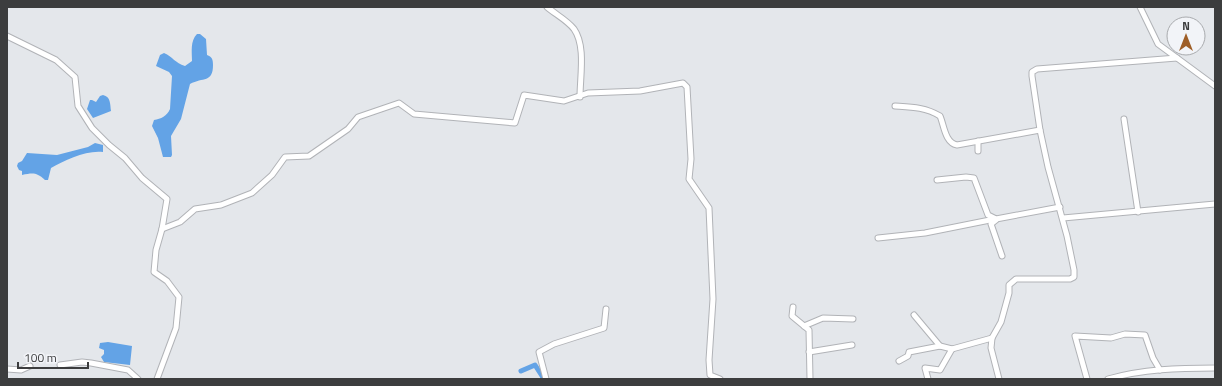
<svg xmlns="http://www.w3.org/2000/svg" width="1222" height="386" viewBox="0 0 1222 386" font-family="'Titillium Web',sans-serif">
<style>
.water{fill:#63a3e6}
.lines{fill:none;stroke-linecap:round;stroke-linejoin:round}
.canal{stroke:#63a3e6;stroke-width:5}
.minor-casing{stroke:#b1b3b7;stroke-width:7}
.minor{stroke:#fff;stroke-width:5}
</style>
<rect width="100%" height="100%" fill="#e4e7eb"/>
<g class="water">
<path d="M197,34H200L206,39L207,55C212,57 213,59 213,65C213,83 203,77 190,84L181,119L171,136L172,155L171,157H163L158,138L152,126L154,120C161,119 167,116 170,109L172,76L169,72L156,66L160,55L164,53C173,57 175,63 185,66L192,61C192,52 190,41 197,34Z"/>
<path d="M103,95C111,97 110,104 111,111L93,118L87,109L90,100H92L96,102L100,96Z"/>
<path d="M95,143L103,145V152C86,150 65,160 51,168L48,180H45C36,172 33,173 22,175V171L19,170L17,166L18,163L22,161L27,153L57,155L88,147Z"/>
<path d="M108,342L132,346L130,365L104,362L101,357L104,354V350L99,348L100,343Z"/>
</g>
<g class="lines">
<path class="canal" d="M521,371L535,365L544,379"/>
<defs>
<g id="minor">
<path d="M547,7C555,14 567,20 574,29C586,46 580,76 580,97"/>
<path d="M1140,7L1158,44L1215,86"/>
<path d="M7,36L56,60L75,77L78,106L92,128L109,145L125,158L142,178L167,199L162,229L156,250L154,272L167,281L179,297L176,328L157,379"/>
<path d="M895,106C911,107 925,107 940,116C944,125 945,143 957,145L1040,130L1048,167L1067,236L1074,270V277L1070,279H1016L1009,285V293L1001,322L992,338L991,348L999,379"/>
<path d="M1124,119L1138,212"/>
<path d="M1040,130L1032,76V72L1037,69L1177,58"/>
<path d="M978,141V151"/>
<path d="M937,180L966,177L974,178L988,215L996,219L1060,207"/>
<path d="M1063,218L1215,204"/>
<path d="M996,220L991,224L1002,256"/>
<path d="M162,229L180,222L195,209L221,205L252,193L272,175L285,157L309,156L348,129L358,117L399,103L414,114L515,123L524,95L564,101L588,93L640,91L683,83L687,87L691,159L689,179L709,208L713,299L709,360L710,375L720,379"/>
<path d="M878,238L925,233L995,219"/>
<path d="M793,307L792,316L809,330L810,379"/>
<path d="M914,315L940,346"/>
<path d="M804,326L823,318L853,319"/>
<path d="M952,349L992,338"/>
<path d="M809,352L852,345"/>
<path d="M899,361L908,356L909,352L940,346L952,349L940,370L925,368L928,379"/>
<path d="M60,365L82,362L91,363L128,370L138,379"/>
<path d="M7,369L21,370L30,366"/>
<path d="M546,379L539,352L554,344L604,328L606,309"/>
<path d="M1087,379L1075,336L1111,338L1125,334L1145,335L1153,358L1160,370"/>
<path d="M1108,379C1143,369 1179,368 1215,368"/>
</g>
</defs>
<use href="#minor" class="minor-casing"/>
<use href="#minor" class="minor"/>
</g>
<rect width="1222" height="386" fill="none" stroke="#3c3d3e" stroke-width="16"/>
<g transform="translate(1186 36)"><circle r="19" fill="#f2f4f8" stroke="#a9abae"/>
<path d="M0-3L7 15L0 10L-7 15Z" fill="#9e5e27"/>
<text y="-6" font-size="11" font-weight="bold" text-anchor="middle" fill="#3c3d3e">N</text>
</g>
<path d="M18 362v6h70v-6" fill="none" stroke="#3c3d3e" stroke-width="2"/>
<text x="24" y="362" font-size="12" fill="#3c3d3e" stroke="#f2f4f8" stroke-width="3" paint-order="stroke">100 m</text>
</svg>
